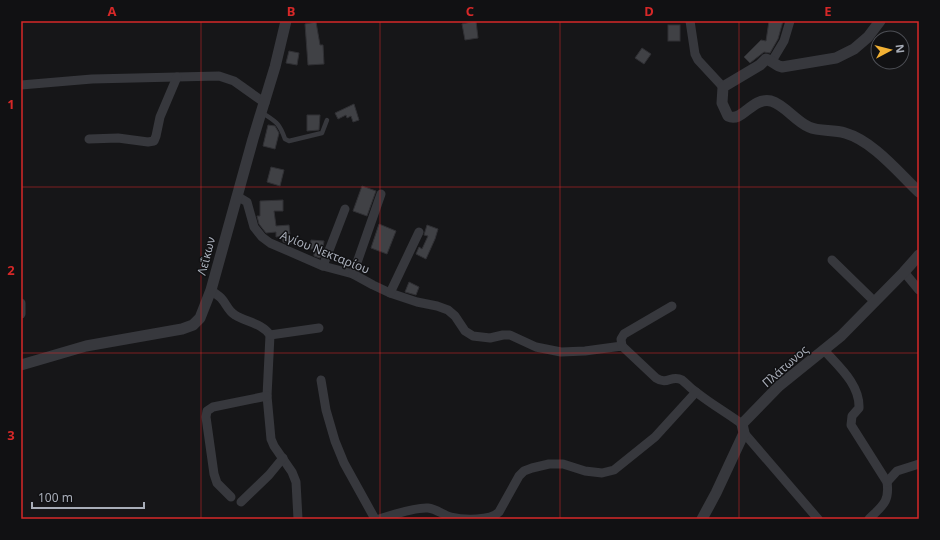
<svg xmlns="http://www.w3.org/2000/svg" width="940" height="540" viewBox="0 0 940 540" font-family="'Noto Sans',sans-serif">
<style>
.building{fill:#404145;stroke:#303034}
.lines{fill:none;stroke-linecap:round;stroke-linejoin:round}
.service{stroke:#37383d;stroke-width:4.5}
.minor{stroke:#37383d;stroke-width:9}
.tertiary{stroke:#37383d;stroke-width:11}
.grid{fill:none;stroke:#d62828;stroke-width:1;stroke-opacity:0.55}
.labels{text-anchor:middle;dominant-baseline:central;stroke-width:3;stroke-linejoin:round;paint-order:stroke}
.street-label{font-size:12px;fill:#a8adb8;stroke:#111113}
.neatline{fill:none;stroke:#d62828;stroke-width:1.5}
.grid-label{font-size:13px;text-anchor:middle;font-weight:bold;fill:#d62828}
</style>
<rect width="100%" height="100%" fill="#161618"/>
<g class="building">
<path d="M476,21L478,38L465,40L462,24Z"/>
<path d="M769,21H783L778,39L770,53L764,52L750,63L744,57L761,40L766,41Z"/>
<path d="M316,22L320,45H323L324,64L308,65L305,24Z"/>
<rect x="668" y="25" width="12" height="16"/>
<path d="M642,48L651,54L644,64L635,58Z"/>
<path d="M289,51L299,53L297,65L286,63Z"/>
<path d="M354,104L359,120L353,122L351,116L347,118L346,115L338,119L335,113Z"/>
<path d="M307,115H320L319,130L307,131Z"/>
<path d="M268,125L275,126L279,133L275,149L263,146Z"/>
<path d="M271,167L284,170L280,186L267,182Z"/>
<path d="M362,186L376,191L367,216L353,211Z"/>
<path d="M283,200V211H274L276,226L289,225L291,244L283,242L282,236L276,237V232L266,233L259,224L257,216H260V201Z"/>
<path d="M379,224L396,231L387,254L371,248Z"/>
<path d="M427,225L438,229L435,239L426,259L416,254L419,247L422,249L428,236L424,235Z"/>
<path d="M311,240L324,241L323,248L320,258L314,256V249H310Z"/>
<path d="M409,282L419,287L416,295L405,292Z"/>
</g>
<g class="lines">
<path class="service" d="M261,112C276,122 279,122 285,139L289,141L322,133L327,120"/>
<g class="minor">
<path d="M690,21L695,54L698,60L723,87"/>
<path d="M772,61L784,41L790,21"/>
<path d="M21,85L92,79L219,76L234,81L265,103"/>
<path d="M89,139L118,138L148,142L154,141L156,136L160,117L177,77"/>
<path d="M236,198L242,199L247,202L254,227L262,237L270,243L323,266L353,274L373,285L390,293L417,302L437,306L448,310L455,316L465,331L473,336L490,338L503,335H510L536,347L561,352L585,351L622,346L656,378C668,386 671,374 682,380C687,384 691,389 696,392C711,404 727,413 742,424"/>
<path d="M832,260L875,302"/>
<path d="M323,266L345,209"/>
<path d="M904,272L919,290"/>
<path d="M353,274L381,194"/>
<path d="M211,290C214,293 218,295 221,298C226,303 228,311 235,315C246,322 262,323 270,335L267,396L271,439L274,446L292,472L296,482L298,519"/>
<path d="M390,293L419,232"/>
<path d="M21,303V314"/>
<path d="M270,335L319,328"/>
<path d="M622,346L621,339L624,334L672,306"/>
<path d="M824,350C838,366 860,384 859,408L852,416L851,425L887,482C890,502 882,506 869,519"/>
<path d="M321,380L326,410L335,441L344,463L375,519"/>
<path d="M744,433L818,519"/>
<path d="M887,482L897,471L919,464"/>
<path d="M231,497L217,483L214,474L206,417L207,411L213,407L267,396"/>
<path d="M241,502L269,475L283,458"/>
<path d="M379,519C393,515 414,507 428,508C437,509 443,515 451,517C463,520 491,521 499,512L519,476L524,471L532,468L549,464H563L585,471L602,473L614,470L655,437L696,392"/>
</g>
<g class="tertiary">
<path d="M880,21L868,37L854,49L836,58L782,67C776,66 773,61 766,59L760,65L723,87L722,103L728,116C743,123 751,97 771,101C785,105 795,121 809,127C820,132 833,129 845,133C873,141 898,172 919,192"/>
<path d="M21,365L86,346L182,329L193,325L200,318L211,290L253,139L275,67L286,21"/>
<path d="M702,519L716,493L744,433L742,424L779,386L841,336L904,272L919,255"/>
</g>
</g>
<path class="grid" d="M201,21V519M380,21V519M560,21V519M739,21V519M21,187H919M21,353H919"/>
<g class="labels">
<g class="street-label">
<text transform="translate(325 252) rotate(22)">Αγίου Νεκταρίου</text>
<text transform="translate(206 256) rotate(-75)">Λεΐκων</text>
<text transform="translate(785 366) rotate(-41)">Πλάτωνος</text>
</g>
</g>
<rect width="940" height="540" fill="none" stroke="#111113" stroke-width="44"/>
<g transform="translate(890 50) rotate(83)"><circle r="19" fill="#111113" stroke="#4d4f55"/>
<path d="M0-3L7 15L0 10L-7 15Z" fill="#f2b134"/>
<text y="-6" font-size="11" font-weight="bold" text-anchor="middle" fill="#a8adb8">N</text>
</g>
<path d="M32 502v6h112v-6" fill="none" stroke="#a8adb8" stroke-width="2"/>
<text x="38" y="502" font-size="12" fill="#a8adb8" stroke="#111113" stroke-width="3" paint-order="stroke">100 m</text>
<rect x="22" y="22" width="896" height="496" class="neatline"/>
<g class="grid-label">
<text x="112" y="16">A</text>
<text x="291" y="16">B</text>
<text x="470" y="16">C</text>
<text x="649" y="16">D</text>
<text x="828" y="16">E</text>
<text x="11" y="109">1</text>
<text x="11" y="275">2</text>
<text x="11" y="440">3</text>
</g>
</svg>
